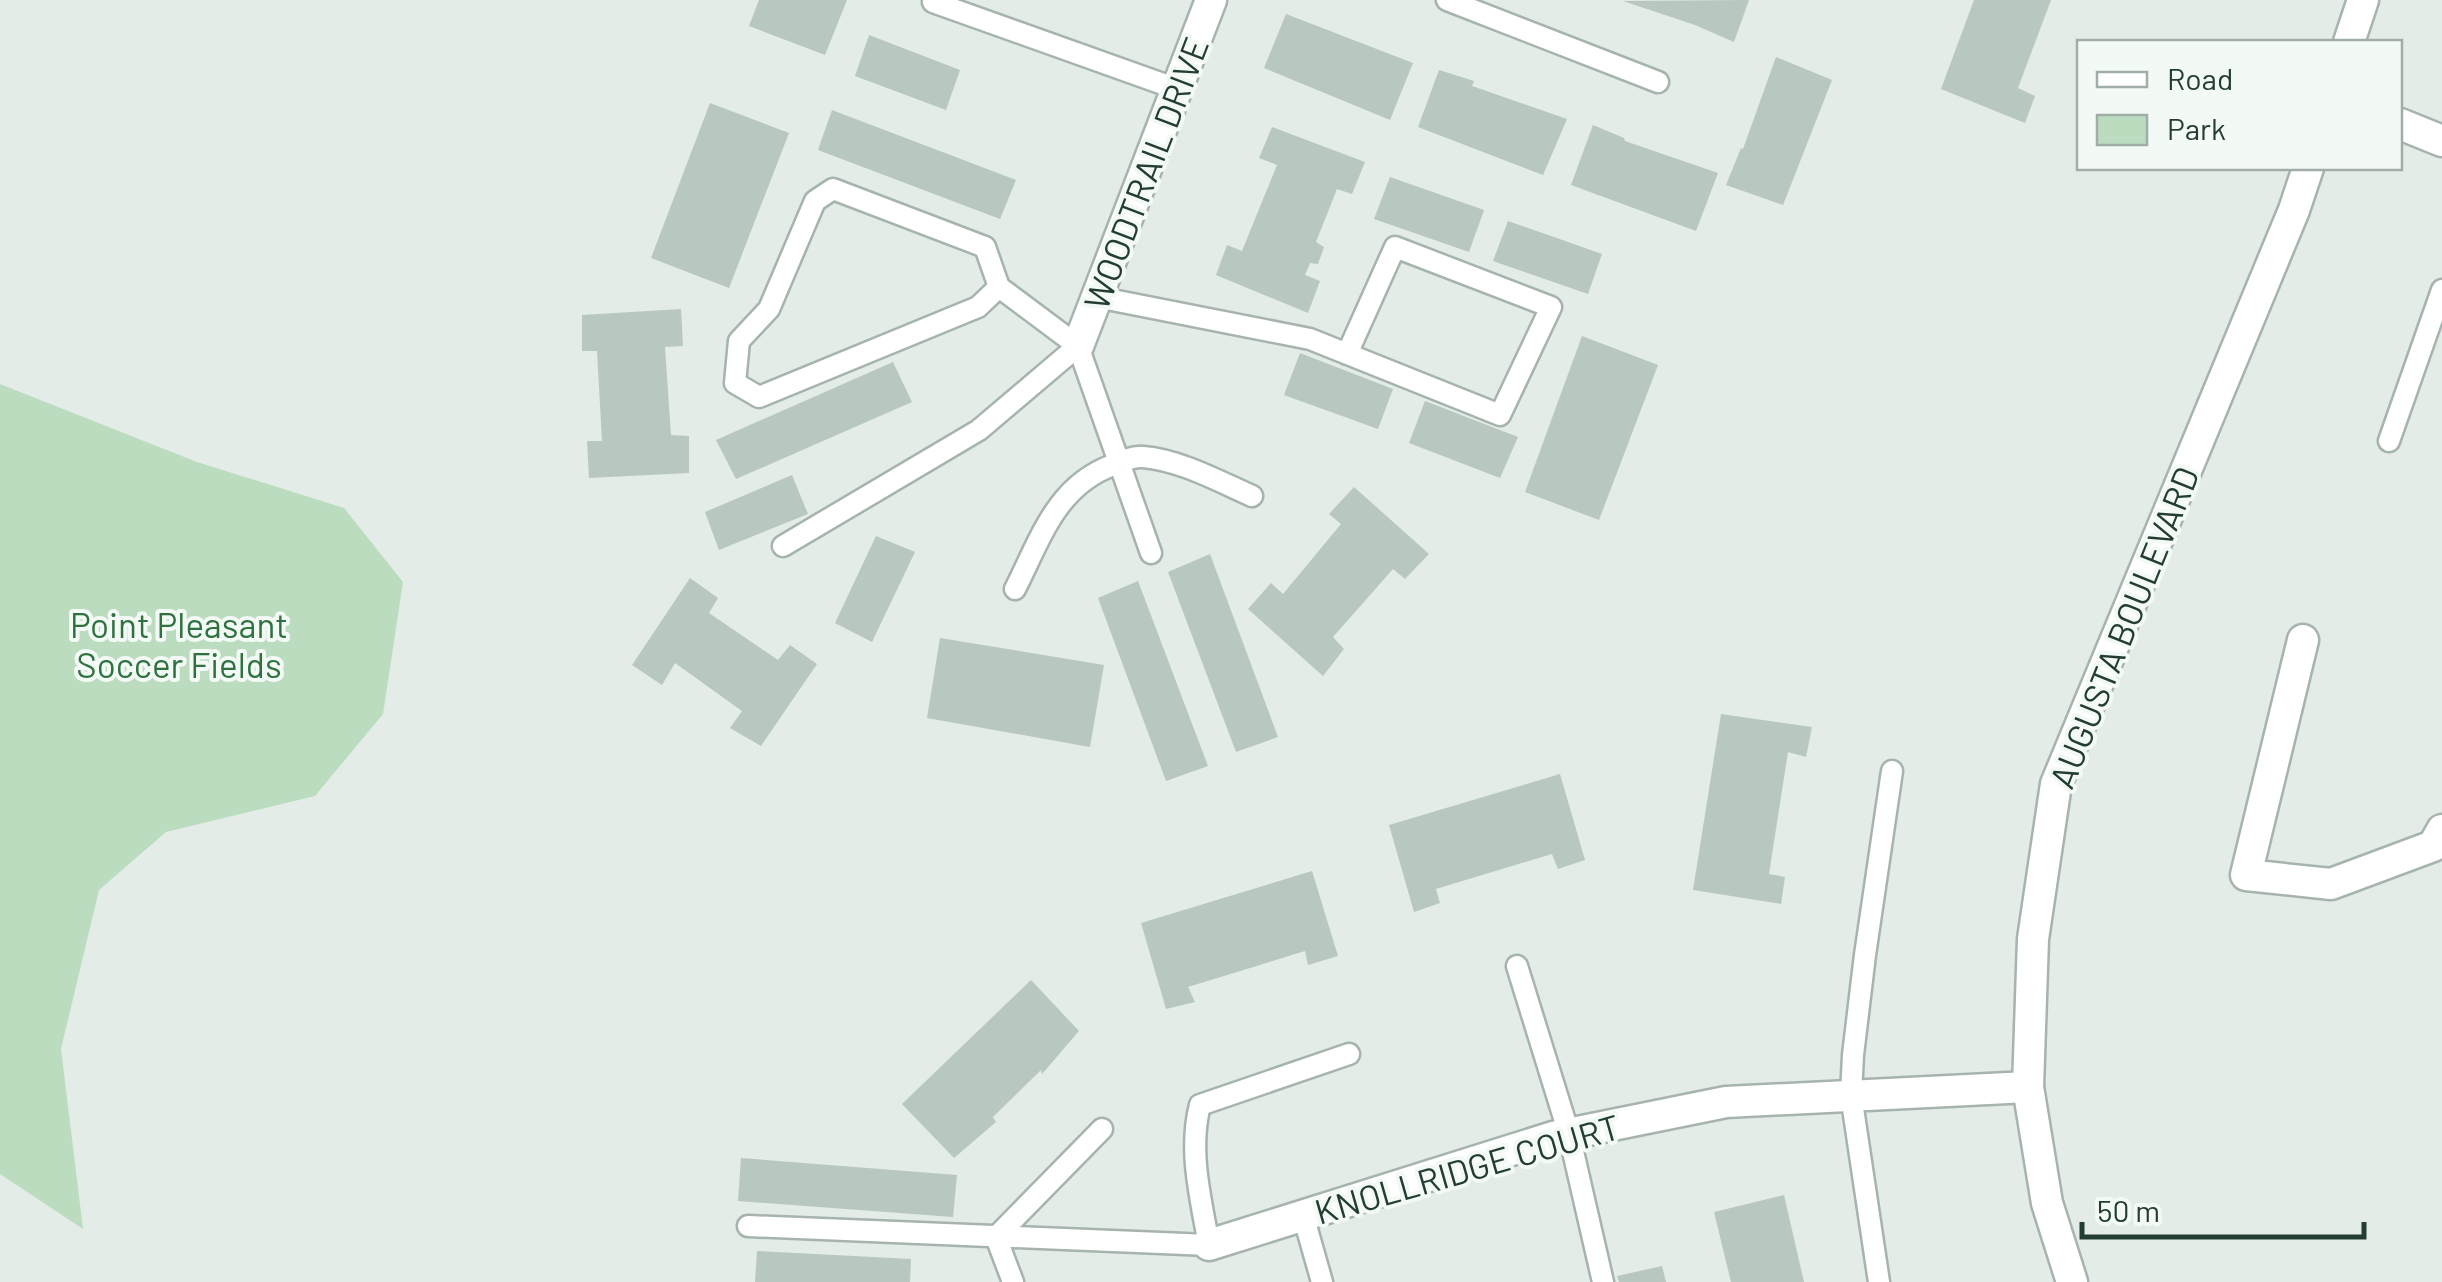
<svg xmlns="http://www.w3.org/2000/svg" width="2442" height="1282" viewBox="0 0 2442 1282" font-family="Barlow,sans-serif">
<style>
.green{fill:#bcdcc0}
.building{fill:#b8c7bf}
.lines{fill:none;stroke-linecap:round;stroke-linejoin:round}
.lane-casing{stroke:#a6b4ad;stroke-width:25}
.street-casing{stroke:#a6b4ad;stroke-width:35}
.lane{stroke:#fff;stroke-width:20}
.street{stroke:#fff;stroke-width:30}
.labels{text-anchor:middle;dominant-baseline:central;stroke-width:8;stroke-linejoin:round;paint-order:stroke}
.street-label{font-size:35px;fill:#233d32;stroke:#f3f9f5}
.park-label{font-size:35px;fill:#2f723f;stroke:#f3f9f5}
</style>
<rect width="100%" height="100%" fill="#e3ece7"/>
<path class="green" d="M0,384L197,462L344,508L403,582L383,714L315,796L166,832L99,890L61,1049L83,1229L0,1174Z"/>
<g class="building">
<path d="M759,0H847L825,55L749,26Z"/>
<path d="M1749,0L1734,42L1695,25L1623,1Z"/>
<path d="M1974,0H2051L2018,88L2035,96L2025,123L1941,89Z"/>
<path d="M1286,14L1413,63L1390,120L1264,68Z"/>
<path d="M869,35L960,70L946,110L855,76Z"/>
<path d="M1776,57L1832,80L1783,205L1726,185L1741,148L1743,149Z"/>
<path d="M1439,70L1474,81L1472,86L1567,119L1543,175L1418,127Z"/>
<path d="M710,103L789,133L729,288L651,258Z"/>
<path d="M832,110L1016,180L1000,219L818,150Z"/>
<path d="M1593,125L1624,138L1625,141L1718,173L1696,231L1571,185Z"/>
<path d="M1272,127L1365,162L1352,194L1337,189L1316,242L1324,247L1318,264L1310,263L1305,275L1320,281L1308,313L1216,275L1227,245L1242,251L1277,165L1259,158Z"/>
<path d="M1390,177L1484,210L1469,252L1374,219Z"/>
<path d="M1508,221L1602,254L1588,294L1493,261Z"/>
<path d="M681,309L683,346L665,347L671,435L689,436V473L589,478L587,441H602L597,351H582V315Z"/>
<path d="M1582,336L1658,365L1599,520L1525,492Z"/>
<path d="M1300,353L1393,389L1378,429L1284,395Z"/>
<path d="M893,362L912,402L736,479L716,440Z"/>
<path d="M1425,401L1518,437L1500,478L1409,443Z"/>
<path d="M792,475L808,514L719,550L705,512Z"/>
<path d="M1354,487L1429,554L1405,579L1393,569L1333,637L1344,649L1323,676L1248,609L1271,583L1283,594L1341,524L1329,514Z"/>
<path d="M876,536L915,552L872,642L835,623Z"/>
<path d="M1210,554L1278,737L1236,752L1168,572Z"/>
<path d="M690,578L718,598L709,613L778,660L790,645L817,664L761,746L730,728L742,711L675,663L662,685L632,665Z"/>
<path d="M1138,581L1208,766L1166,781L1098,598Z"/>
<path d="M940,638L1104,665L1090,747L927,718Z"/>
<path d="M1721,714L1812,727L1806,757L1788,752L1769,874L1785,877L1781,904L1693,890Z"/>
<path d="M1560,774L1585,860L1558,869L1552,854L1436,889L1440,903L1414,912L1389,825Z"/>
<path d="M1312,871L1338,956L1308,965L1305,951L1188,987L1195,1002L1166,1009L1141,923Z"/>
<path d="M1031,980L1079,1031L1042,1074L1041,1070L993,1117L996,1122L954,1158L902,1104Z"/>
<path d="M741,1158L957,1175L953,1217L738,1201Z"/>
<path d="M1784,1195L1804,1282H1731L1714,1212Z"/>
<path d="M757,1251L911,1259L910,1282H755Z"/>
<path d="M1662,1266L1666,1282H1619L1617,1276Z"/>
</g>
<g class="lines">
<defs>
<g id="lane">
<path d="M1447,0L1658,82"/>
<path d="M933,2L1177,89"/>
<path d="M999,287L978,307L759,397L735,383L739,341L769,309L815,201L833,189L985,247L999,287L1078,346L1151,553"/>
<path d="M1097,297L1310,339L1500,415L1551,307L1395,247L1347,354"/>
<path d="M2389,441L2442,290"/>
<path d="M783,546L979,430L1078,346"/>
<path d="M1015,589C1041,538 1056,486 1113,465C1122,461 1133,456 1143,457C1180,460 1218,481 1252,496"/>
<path d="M1517,966L1569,1134L1603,1282"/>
<path d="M1303,1215L1322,1282"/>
<path d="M748,1226L1209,1245C1201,1200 1188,1151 1200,1105L1349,1054"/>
<path d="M1013,1282L996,1237L1102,1129"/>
<path d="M1879,1282L1851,1095L1853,1055L1865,955L1892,771"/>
</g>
<g id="street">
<path d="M2349,42L2363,0"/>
<path d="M2400,124L2442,141"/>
<path d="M1078,346L1211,0"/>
<path d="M2303,640L2246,875L2331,884L2433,846L2442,830"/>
<path d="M1209,1245L1553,1137L1726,1102L2028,1087"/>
<path d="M2072,1282L2047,1203L2028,1087L2033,939L2056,784L2294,210L2308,168"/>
</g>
</defs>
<use href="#lane" class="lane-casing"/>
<use href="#street" class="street-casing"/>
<use href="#lane" class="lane"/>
<use href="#street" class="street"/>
</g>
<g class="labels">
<g class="street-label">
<text transform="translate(1145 173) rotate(-69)">WOODTRAIL DRIVE</text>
<text transform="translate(2123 627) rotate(-68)">AUGUSTA BOULEVARD</text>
<text transform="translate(1467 1168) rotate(-16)">KNOLLRIDGE COURT</text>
</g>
<g class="park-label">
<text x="179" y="624">Point Pleasant<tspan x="179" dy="40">Soccer Fields</tspan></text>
</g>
</g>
<rect x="2077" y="40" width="325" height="130" fill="#f3f9f5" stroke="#a0aea7" stroke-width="2.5"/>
<rect x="2097" y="72" width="50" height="15" fill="#ffffff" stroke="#a0aea7" stroke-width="2.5"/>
<text x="2167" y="90" font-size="30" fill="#233d32">Road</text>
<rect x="2097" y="115" width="50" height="30" fill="#bcdcc0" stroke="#a0aea7" stroke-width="2.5"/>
<text x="2167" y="140" font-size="30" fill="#233d32">Park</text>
<path d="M2082 1222v15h282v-15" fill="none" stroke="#233d32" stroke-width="5"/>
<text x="2097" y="1222" font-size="30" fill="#233d32" stroke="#f3f9f5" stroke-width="8" paint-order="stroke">50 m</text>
</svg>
